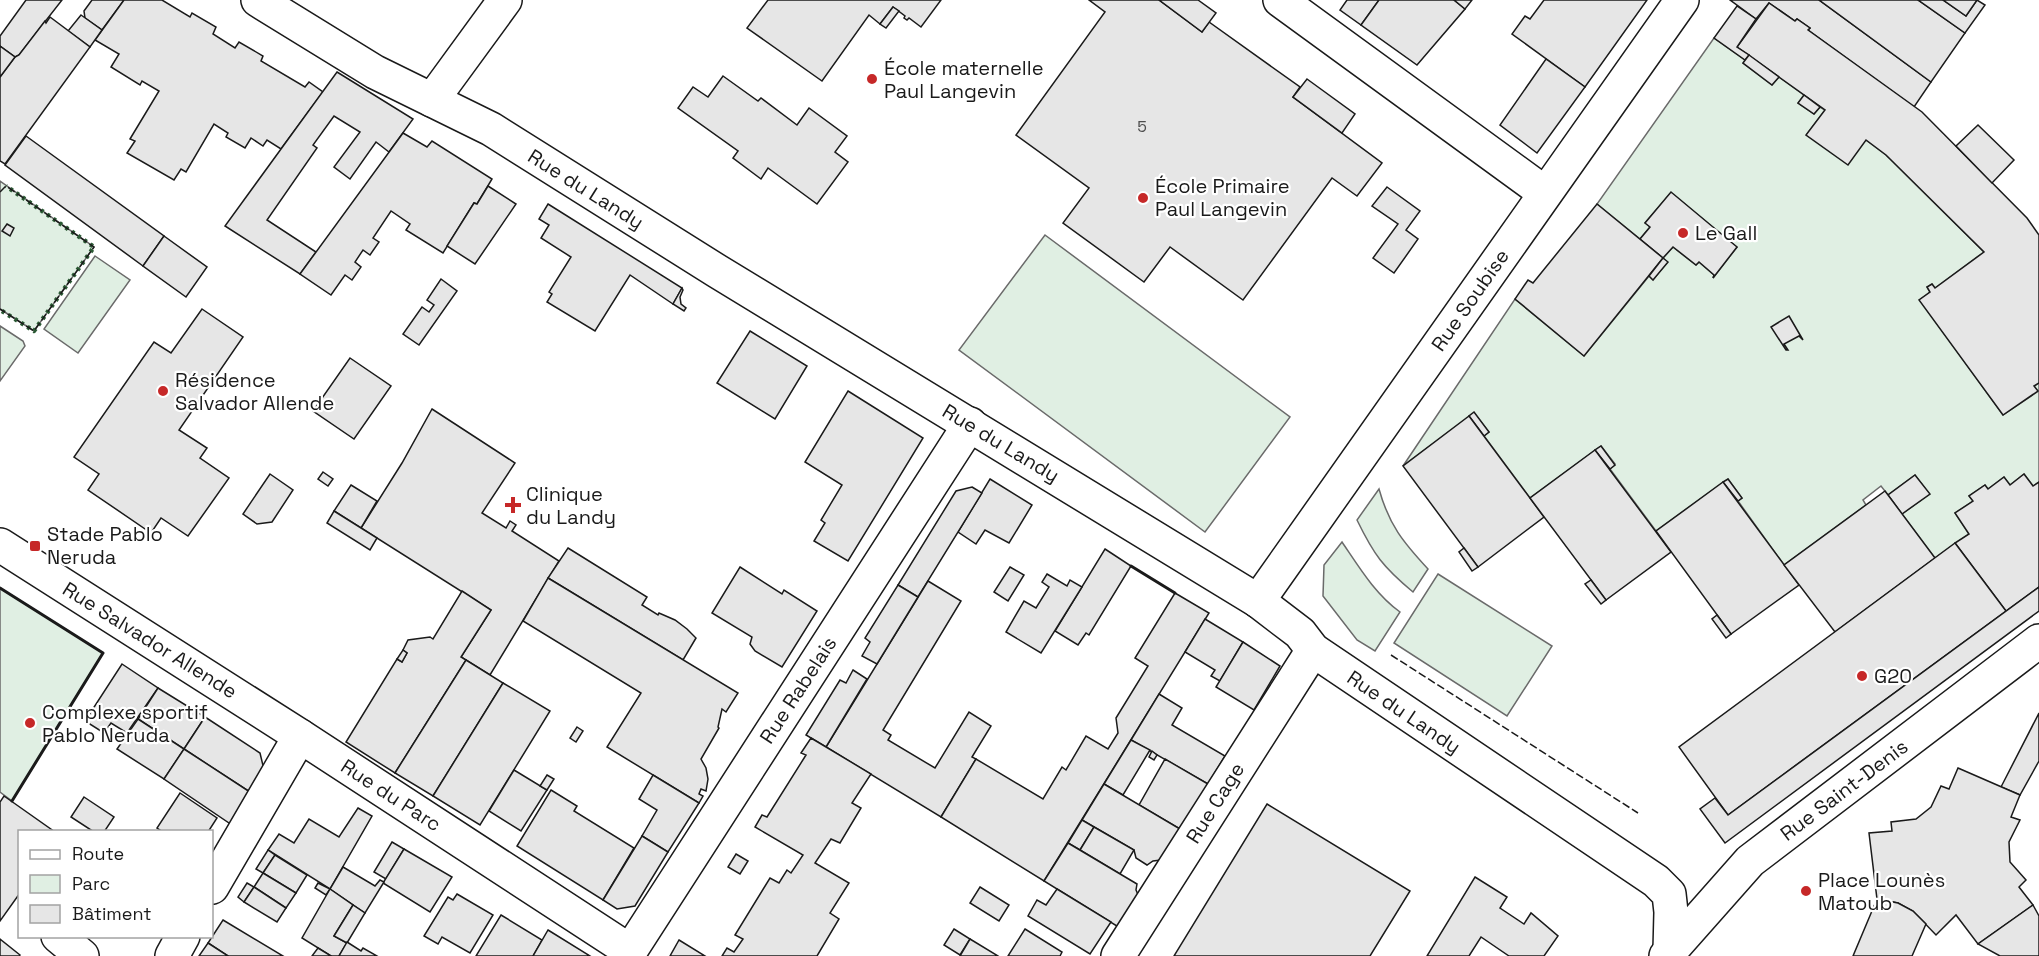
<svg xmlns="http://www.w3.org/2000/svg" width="2039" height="956" viewBox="0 0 2039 956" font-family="'Space Grotesk',sans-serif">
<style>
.green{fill:#e0efe3;stroke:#6a6a6a;stroke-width:1.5}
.building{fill:#e6e6e6;stroke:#1a1a1a;stroke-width:1.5}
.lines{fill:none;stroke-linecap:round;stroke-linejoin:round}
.minor-casing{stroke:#1a1a1a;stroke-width:36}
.secondary-casing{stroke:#1a1a1a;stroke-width:36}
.minor{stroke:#fff;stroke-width:33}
.secondary{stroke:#fff;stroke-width:33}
.hedge{stroke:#2b5a34;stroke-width:4.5;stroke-dasharray:3 4.5;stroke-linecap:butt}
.fence{stroke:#1a1a1a;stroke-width:1.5;stroke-dasharray:8 3;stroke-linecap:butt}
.wall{stroke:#1a1a1a;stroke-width:3}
.poi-dot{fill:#c62828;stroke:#fff;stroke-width:2}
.labels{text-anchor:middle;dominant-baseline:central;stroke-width:4.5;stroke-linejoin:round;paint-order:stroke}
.number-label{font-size:16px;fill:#4d4d4d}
.poi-label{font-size:20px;fill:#1a1a1a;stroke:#fff;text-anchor:start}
.street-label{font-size:20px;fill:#1a1a1a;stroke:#fff}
</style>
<rect width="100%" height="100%" fill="#fff"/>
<g class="green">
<path d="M1714,38L1745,60L1743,63L1772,85L1779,77L1804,95L1798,103L1814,114L1820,107L1825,110L1807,134L1866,140L1886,155L1984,252L1935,288L1932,284L1927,287L1930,292L1920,300L2003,415L2037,392L2034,386L2039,383V482L2033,486L2024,474L2010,485L2004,477L1988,489L1985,485L1969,496L1973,501L1955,513L1969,534L1935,558L1902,514L1929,494L1915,475L1888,495L1881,486L1863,500L1866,505L1784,565L1738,501L1742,498L1728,479L1656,531L1610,469L1615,464L1601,446L1530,498L1484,436L1489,432L1474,413L1403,466L1515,299L1584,356L1649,276L1653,280L1667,262L1663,258L1673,247L1696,265L1699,262L1714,275L1713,278L1737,247L1671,193L1645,223L1650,227L1640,239L1597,204Z"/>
<path d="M0,181L94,247L34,331L0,309Z"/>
<path d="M1045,235L1290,417L1205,532L959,350Z"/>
<path d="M95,256L130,280L78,353L44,329Z"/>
<path d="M0,326L23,341L25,346L0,381Z"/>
<path d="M1379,489C1389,525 1403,542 1428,569L1413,592C1383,567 1374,555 1357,520Z"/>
<path d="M1342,542C1359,567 1375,594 1400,612L1375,651L1357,640L1323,596L1324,565Z"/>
<path d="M1438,574L1552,646L1507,716L1394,643Z"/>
<path d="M0,588L103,653L12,801L0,792Z"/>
</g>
<g class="building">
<path d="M26,0H62L19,55L15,57L0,46V36Z"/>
<path d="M92,0H124L102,30L85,18L84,11Z"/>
<path d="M124,0H162L190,17L192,13L216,27L213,34L235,48L239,42L263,56L261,61L305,87L309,82L323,92L281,149L267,140L263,146L251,138L245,148L226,137L228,133L214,124L186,172L181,169L174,180L127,153L135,141L130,139L159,91L142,81L140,85L111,67L119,54L95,40Z"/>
<path d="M768,0H941L921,27L909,18L907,20L904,18L905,16L893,7L880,24L869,15L822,81L747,28Z"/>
<path d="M1089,0H1159L1202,32L1209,22L1300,87L1293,97L1382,163L1357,196L1332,178L1243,300L1170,247L1144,282L1063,223L1089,188L1016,135L1105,12Z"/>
<path d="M1159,0H1198L1216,13L1202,32Z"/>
<path d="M1347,0H1379L1361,25L1340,10Z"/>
<path d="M1379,0H1454L1465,9L1417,65L1361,25Z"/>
<path d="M1454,0H1472L1465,9Z"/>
<path d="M1544,0H1647L1585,87L1512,34L1525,16L1530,19Z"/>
<path d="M1730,0H1819L1931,82L1914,107L1808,30L1810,28L1797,19L1795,21L1769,3L1756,19Z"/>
<path d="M1819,0H1918L1965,33L1931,82Z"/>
<path d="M1918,0H1943L1966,16L1977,0L1985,5L1965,33Z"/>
<path d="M1943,0H1977L1966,16Z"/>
<path d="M1769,3L1795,21L1797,19L1810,28L1808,30L1922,112L2027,218L2039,235V383L2034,386L2038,391L2003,415L1919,300L1930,292L1927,287L1932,284L1935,288L1984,252L1886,155L1866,140L1848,165L1806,135L1825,110L1737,47Z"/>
<path d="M1737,6L1756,19L1737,47L1749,55L1745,60L1714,38Z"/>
<path d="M893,7L899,11L886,28L880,24Z"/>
<path d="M81,15L102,30L90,47L68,31Z"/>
<path d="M50,17L90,47L5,164L0,161V77L15,57L19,55L45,21L46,23Z"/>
<path d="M0,46L15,57L0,77Z"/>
<path d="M1749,55L1779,77L1772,85L1743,63Z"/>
<path d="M1546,59L1585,87L1537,153L1500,125Z"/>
<path d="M337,72L413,119L389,152L376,142L350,179L334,167L360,132L334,116L313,145L317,148L267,220L316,252L300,274L225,226Z"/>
<path d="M723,76L758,101L761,98L797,125L809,108L847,136L835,152L848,162L817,204L768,168L761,179L733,158L738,151L678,108L693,87L708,97Z"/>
<path d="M1307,79L1355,114L1342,133L1293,97Z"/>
<path d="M1804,95L1820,107L1814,114L1798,103Z"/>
<path d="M1978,125L2014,160L1992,183L1956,146Z"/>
<path d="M403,133L427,147L432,141L492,179L477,204L474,203L443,253L406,230L410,224L391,211L373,238L379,242L370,255L363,250L355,262L361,267L352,280L345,275L331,295L300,274Z"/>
<path d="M26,136L164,236L143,266L5,165Z"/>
<path d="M488,186L516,204L475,264L447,246L474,203L477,204Z"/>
<path d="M1387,187L1420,211L1406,230L1418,239L1394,273L1373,258L1398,224L1372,206Z"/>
<path d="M1671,192L1737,247L1713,278L1714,275L1699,262L1696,265L1673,247L1663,258L1640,239L1650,227L1645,223Z"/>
<path d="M548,204L682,288L673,304L630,275L595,331L547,302L552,294L549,292L571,257L541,238L549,225L539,219Z"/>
<path d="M1597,204L1663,258L1584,356L1515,299L1528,280L1533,283Z"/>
<path d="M7,224L14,228L10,236L2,231Z"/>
<path d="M164,236L207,267L186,297L143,266Z"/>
<path d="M1663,258L1668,262L1653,280L1649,276Z"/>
<path d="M441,279L457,291L419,345L403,334L422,307L429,312L434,305L427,300Z"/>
<path d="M682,288L683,290L680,297L681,304L686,308L684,311L673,304Z"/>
<path d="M202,309L243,337L179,430L207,448L200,458L229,478L188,536L161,518L151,533L88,490L99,474L74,457L154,342L171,353Z"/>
<path d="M1789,316L1803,340L1799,336L1784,344L1788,350H1786L1771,327Z"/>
<path d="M750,331L807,366L775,419L717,383Z"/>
<path d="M350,358L391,386L354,439L313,411Z"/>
<path d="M848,391L923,438L848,561L814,541L825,523L821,520L842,485L805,462Z"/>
<path d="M432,409L515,463L482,513L506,528L510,521L516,525L512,531L559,561L490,675L461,657L491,610L361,528L402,463Z"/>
<path d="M1474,412L1489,432L1484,436L1469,416Z"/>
<path d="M1469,416L1544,517L1478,567L1403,466Z"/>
<path d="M1601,446L1615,465L1610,469L1595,450Z"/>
<path d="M1595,450L1671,552L1606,600L1530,498Z"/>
<path d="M323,472L333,479L328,486L318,479Z"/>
<path d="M270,474L293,490L272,522L257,524L243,514Z"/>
<path d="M2024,474L2033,486L2039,482V587L2006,611L1955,543L1969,534L1955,513L1973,501L1969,496L1985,485L1988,489L2004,477L2010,485Z"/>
<path d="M1915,475L1930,494L1902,514L1888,495Z"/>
<path d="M990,479L1032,505L1009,543L985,530L976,544L958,532Z"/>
<path d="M1728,479L1742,498L1738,501L1723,482Z"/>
<path d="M1723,482L1799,585L1731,634L1656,531Z"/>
<path d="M351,485L377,501L361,528L334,511Z"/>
<path d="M972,487L982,493L918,597L898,585L956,491Z"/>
<path d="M1885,491L1935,558L1835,632L1784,565Z"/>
<path d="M334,511L377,538L370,550L327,523Z"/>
<path d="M1955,543L2006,611L1728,815L1679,747Z"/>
<path d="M568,548L647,597L642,605L658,615L659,613L675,620L687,629L696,638L683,660L548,578Z"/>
<path d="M1464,548L1478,567L1472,571L1459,552Z"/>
<path d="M1105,549L1131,566L1089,635L1086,633L1078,645L1055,631Z"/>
<path d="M740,567L782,594L784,590L817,611L782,667L755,651L750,644L752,637L712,613Z"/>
<path d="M1010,567L1024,575L1008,601L994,592Z"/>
<path d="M1047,574L1067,586L1070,580L1082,587L1041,653L1006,632L1024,601L1036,608L1049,587L1042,582Z"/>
<path d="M548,578L738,693L726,712L722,709L718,727L719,728L701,759L706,768L708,779L706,791L701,789L699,794L703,796L699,803L607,747L641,693L523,621Z"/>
<path d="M1591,580L1606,600L1601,604L1585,584Z"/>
<path d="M928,581L961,601L883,730L891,735L888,740L935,768L969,712L991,726L972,757L976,759L941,817L826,747Z"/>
<path d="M898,585L918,597L877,664L862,656L870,642L865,638Z"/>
<path d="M2039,587V611L1725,843L1700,809L1715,798L1728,815Z"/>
<path d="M462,591L491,610L461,657L466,660L395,773L346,742L397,659L402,662L407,653L403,650L408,640L430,637L433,639Z"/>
<path d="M1175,593L1209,613L1044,881L941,817L976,759L1043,799L1062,767L1066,770L1086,736L1108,749L1118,733L1116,718L1148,666L1135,658Z"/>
<path d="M1717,615L1731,634L1726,638L1712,619Z"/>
<path d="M1205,619L1243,642L1220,681L1211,676L1215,670L1185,652Z"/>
<path d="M1243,642L1280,666L1254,710L1216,687Z"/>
<path d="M403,650L407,653L402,662L397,659Z"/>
<path d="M466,660L503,683L433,796L395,773Z"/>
<path d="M122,664L158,688L127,733L111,723L104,733L85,721Z"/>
<path d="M853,670L867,679L826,747L806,735L840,680L846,683Z"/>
<path d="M503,683L550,711L480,825L433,796Z"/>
<path d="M158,688L205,717L184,749L138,719Z"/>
<path d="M1159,694L1182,708L1172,725L1225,756L1208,784L1131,740Z"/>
<path d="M2039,713V761L2020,795L2001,787Z"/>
<path d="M205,717L260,753L265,774L253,794L184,749Z"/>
<path d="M138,719L184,749L164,779L117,749Z"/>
<path d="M577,727L583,731L576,742L570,738Z"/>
<path d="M811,738L871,774L852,803L861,808L840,843L831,839L815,863L849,883L830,913L839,919L817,956H722L727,948L734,952L743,939L735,935L770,878L779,883L787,870L791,873L803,855L755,827L762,815L767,817L806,755L801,753Z"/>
<path d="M1131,740L1150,750L1123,795L1104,784Z"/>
<path d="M184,749L253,794L232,825L164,779Z"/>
<path d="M1152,751L1157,755L1154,760L1149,757Z"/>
<path d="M1165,759L1208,784L1180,829L1139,805Z"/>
<path d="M1958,768L2020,795L2011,817L2020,820L2009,842L2010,862L2026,880L2019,887L2033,905L1978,944L1956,915L1936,935L1913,911L1898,903L1877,899L1869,833L1892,831L1891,822L1916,819L1931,807L1941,786L1949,789Z"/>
<path d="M514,770L547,790L521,831L489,811Z"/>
<path d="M547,775L554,779L547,790L540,786Z"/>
<path d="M653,775L699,803L668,852L642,836L657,810L639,799Z"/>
<path d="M1104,784L1180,829L1161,860L1153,861L1147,865L1136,858L1134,850L1082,820Z"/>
<path d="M551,790L577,806L574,811L634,848L603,900L517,846Z"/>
<path d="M180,793L217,818L208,832H163L157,828Z"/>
<path d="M4,796L55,832H20V893L0,921V802Z"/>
<path d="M84,797L114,817L104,832H94L71,817Z"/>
<path d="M1267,804L1410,891L1370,956H1174Z"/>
<path d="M358,808L372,816L330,889L268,850L279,834L294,843L309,819L339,837Z"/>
<path d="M1082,820L1094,827L1080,850L1068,843Z"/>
<path d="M1094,827L1134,850L1120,874L1080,850Z"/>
<path d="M642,836L668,852L635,906L617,909L603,900Z"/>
<path d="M392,842L404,849L386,879L374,872Z"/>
<path d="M1068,843L1137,884L1136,890L1139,897L1120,928L1044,881Z"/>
<path d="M404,849L452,877L430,912L383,883Z"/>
<path d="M268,850L275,855L263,873L256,869Z"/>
<path d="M736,854L748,861L740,874L728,867Z"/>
<path d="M275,855L307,875L296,893L263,873Z"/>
<path d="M343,867L375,886L380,880L384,882L365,913L330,889Z"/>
<path d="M263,873L296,893L286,908L254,887Z"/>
<path d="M1475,877L1507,897L1500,908L1524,924L1531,913L1558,936L1544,956H1509L1481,937L1469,956H1427Z"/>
<path d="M247,883L254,887L244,902L238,897Z"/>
<path d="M318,883L330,889L326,895L315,888Z"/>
<path d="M254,887L286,908L277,922L244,902Z"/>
<path d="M980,887L1009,905L999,921L970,903Z"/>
<path d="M330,889L353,905L334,936L347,943L339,956H331L302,938Z"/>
<path d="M1057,889L1111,922L1090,954L1028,916L1037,900L1046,905Z"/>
<path d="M457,894L493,915L470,953L442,937L438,944L424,936L448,897L453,900Z"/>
<path d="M1877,899L1898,903L1913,911L1926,924L1912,956H1853Z"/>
<path d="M353,905L365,913L347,943L334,936Z"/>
<path d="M2033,905L2039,916V956H2000L1978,944Z"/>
<path d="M501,915L542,940L533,956H476Z"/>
<path d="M223,920L283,956H228L208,943Z"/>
<path d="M954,929L970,939L960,955L944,945Z"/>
<path d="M1025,929L1062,952L1060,956H1008Z"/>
<path d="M548,930L590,956H533Z"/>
<path d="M0,939L20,955L19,956H0Z"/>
<path d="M970,939L998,956H960Z"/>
<path d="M679,940L705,956H670Z"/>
<path d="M347,942L361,951L363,948L377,956H339Z"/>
<path d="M208,943L228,956H199Z"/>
<path d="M318,948L331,956H312Z"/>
</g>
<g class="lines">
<defs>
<g id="minor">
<path d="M258,0L375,72L491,129L717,271L1258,601L1300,633L1313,650L1656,881L1669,894L1671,912L1670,951"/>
<path d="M1280,0L1545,193"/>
<path d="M432,100L505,0"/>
<path d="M0,545L300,736L630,951"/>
<path d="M1258,601L1682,0"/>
<path d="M212,887L300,736"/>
<path d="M58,936L82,956"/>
<path d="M172,956L183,936"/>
<path d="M627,956L970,424"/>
<path d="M1118,956L1313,650"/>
</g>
<path id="secondary" d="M1666,956L1750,861L2039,641"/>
</defs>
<use href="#minor" class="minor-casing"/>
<use href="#secondary" class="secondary-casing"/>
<use href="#minor" class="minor"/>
<use href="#secondary" class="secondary"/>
<path class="hedge" d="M2,311L34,331L94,247L6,186"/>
<g class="fence">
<path d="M0,192L6,186L94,247L34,331L0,309"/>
<path d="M1391,655L1638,813"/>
</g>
<g class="wall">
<path d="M1131,566L1175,593"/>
<path d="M0,588L103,653L12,801"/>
</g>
</g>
<g class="poi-dot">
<circle cx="872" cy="79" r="6"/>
<circle cx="1143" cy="198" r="6"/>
<circle cx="1683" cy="233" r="6"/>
<circle cx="163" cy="391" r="6"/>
<path d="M510 496h6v6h6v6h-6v6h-6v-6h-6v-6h6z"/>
<rect x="29" y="540" width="12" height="12" rx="3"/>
<circle cx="1862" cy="676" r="6"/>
<circle cx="30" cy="723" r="6"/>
<circle cx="1806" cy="891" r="6"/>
</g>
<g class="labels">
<g class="number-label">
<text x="1142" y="126">5</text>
</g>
<g class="poi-label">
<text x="884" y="68">École maternelle<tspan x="884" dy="23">Paul Langevin</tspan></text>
<text x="1155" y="186">École Primaire<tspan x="1155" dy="23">Paul Langevin</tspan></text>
<text x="1695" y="233">Le Gall</text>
<text x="175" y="380">Résidence<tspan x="175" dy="23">Salvador Allende</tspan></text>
<text x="526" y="494">Clinique<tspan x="526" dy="23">du Landy</tspan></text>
<text x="47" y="534">Stade Pablo<tspan x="47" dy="23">Neruda</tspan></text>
<text x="1874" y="676">G20</text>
<text x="42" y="712">Complexe sportif<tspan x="42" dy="23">Pablo Neruda</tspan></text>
<text x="1818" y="880">Place Lounès<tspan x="1818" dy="23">Matoub</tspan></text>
</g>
<g class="street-label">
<text transform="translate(586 189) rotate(32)">Rue du Landy</text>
<text transform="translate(1470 300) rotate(-55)">Rue Soubise</text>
<text transform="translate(1001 443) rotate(31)">Rue du Landy</text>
<text transform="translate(150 640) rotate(32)">Rue Salvador Allende</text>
<text transform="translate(798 690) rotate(-57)">Rue Rabelais</text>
<text transform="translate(1404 712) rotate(34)">Rue du Landy</text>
<text transform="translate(1844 790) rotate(-37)">Rue Saint-Denis</text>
<text transform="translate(391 795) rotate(33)">Rue du Parc</text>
<text transform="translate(1215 803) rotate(-58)">Rue Cage</text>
</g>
</g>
<rect x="18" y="830" width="195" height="108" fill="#ffffff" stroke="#a3a3a3" stroke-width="1.5"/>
<rect x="30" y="850" width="30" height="9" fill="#ffffff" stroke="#a3a3a3" stroke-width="1.5"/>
<text x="72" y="860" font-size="18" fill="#1a1a1a">Route</text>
<rect x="30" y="875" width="30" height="18" fill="#e0efe3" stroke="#a3a3a3" stroke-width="1.5"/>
<text x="72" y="890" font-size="18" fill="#1a1a1a">Parc</text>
<rect x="30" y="905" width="30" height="18" fill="#e6e6e6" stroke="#a3a3a3" stroke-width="1.5"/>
<text x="72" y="920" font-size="18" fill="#1a1a1a">Bâtiment</text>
</svg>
